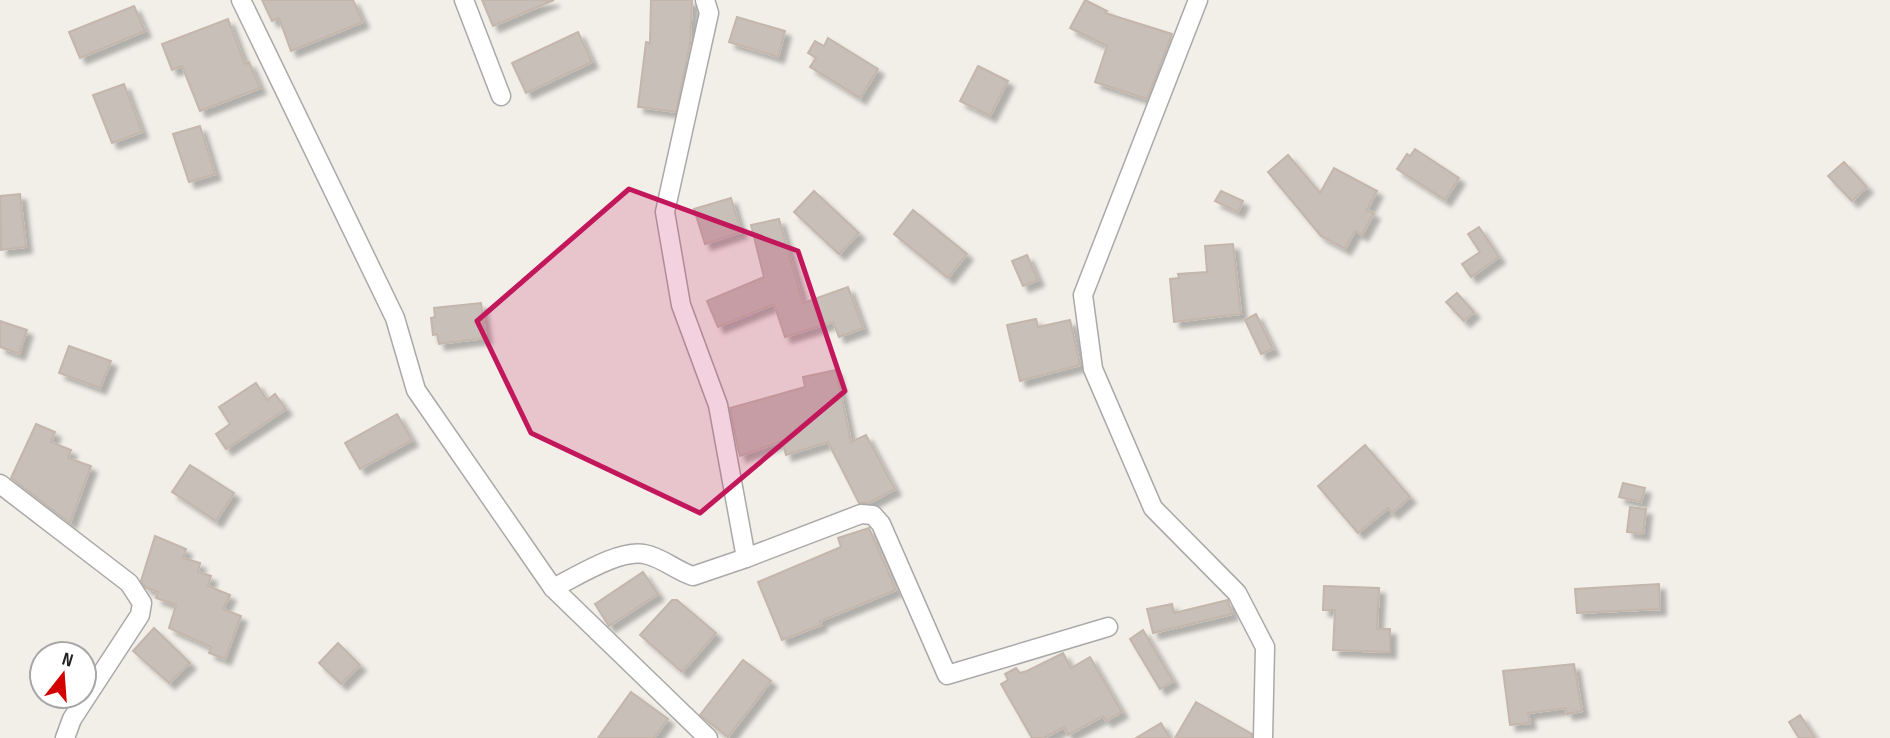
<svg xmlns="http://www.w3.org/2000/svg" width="1890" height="738" viewBox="0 0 1890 738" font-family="'Sofia Sans Condensed',sans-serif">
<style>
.building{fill:#c7bfb8;stroke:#c4b6ab;stroke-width:2;filter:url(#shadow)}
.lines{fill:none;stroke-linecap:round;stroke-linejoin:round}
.minor-casing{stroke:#a9a9a9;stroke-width:21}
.minor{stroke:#fff;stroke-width:18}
.marked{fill:#c2185b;fill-opacity:0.2;stroke:#c2185b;stroke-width:5;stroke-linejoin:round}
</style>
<defs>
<filter id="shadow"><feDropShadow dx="6" dy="6" stdDeviation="2" flood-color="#0004"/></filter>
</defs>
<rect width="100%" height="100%" fill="#f2efe9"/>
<g class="building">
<path d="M262,0H353L363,22L291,51L279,18L272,21Z"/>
<path d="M482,0H554L493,26Z"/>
<path d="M651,0H692L690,44L676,112L638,107L646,42L650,43Z"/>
<path d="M1085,0L1107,11L1105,13L1172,34L1147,99L1095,82L1107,46L1070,28Z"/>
<path d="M134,6L145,31L80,58L69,32Z"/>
<path d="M737,17L785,31L778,57L729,42Z"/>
<path d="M228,19L245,64L249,62L260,88L200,111L182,66L172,70L162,44Z"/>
<path d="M578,32L592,62L526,93L512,63Z"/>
<path d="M828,38L878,69L860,98L810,67L816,58L808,53L815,41L824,46Z"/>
<path d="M978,66L1008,81L990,116L960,101Z"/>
<path d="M124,84L142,132L112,143L93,95Z"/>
<path d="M200,126L215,174L189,182L173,134Z"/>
<path d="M1415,149L1459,178L1445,200L1397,169L1407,154L1410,156Z"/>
<path d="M1288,155L1320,193L1334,168L1377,191L1367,210L1374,213L1362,235L1355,231L1345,249L1321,236L1268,172Z"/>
<path d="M1844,162L1867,187L1852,201L1828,176Z"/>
<path d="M814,191L859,233L839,254L794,212Z"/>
<path d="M1221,191L1243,201L1238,212L1215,201Z"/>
<path d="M20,194L26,247L1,250L0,196Z"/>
<path d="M731,198L741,232L705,244L694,209Z"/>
<path d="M913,210L967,254L948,278L894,234Z"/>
<path d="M779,219L803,303L848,287L863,328L839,337L833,322L785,337L774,304L718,327L707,301L764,277L751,225Z"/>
<path d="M1479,227L1499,257L1471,277L1462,264L1480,252L1468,234Z"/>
<path d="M1233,244L1241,314L1174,322L1170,279L1179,278L1178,274L1207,272L1205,246Z"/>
<path d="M1027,255L1038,280L1023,286L1012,261Z"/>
<path d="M1457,293L1474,312L1464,321L1446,302Z"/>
<path d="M481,303L486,338L439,344L437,334L433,335L431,318L435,317L434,308Z"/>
<path d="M1256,314L1273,349L1261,354L1245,320Z"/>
<path d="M1036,319L1038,327L1070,320L1080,365L1020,381L1007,325Z"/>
<path d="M0,321L27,330L19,354L0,347Z"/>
<path d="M69,346L111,361L100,388L59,373Z"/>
<path d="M836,370L851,442L866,435L895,489L869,503H859L828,442L786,455L782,441L740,456L738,449L730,408L805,387L803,377Z"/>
<path d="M256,383L267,400L275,394L286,409L226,449L216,434L230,424L219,407Z"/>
<path d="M397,414L412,440L360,469L345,443Z"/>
<path d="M36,424L55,432L51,442L71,450L68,458L91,466L70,523L11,478Z"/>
<path d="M1365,445L1410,497L1392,513L1388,508L1358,533L1318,486Z"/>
<path d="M190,465L234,493L216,521L172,492Z"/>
<path d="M1623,483L1645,488L1641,502L1619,497Z"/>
<path d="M1630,507L1646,509L1643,534L1627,532Z"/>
<path d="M869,528L896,590L820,621L821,625L782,640L758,582L841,547L838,538Z"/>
<path d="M155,536L186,549L183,558L200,563L198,572L211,576L208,586L230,595L223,609L241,616L225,659L209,653L211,647L169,628L176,605L156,598L158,592L146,588L141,581Z"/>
<path d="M643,572L658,594L609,626L595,604Z"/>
<path d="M1659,584L1660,609L1577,613L1575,589Z"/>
<path d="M1324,586L1379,588L1377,629H1390V652L1333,650L1335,610H1323Z"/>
<path d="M672,600H677L716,633L682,672L640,635Z"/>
<path d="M1228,600L1232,614L1153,633L1147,609L1172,604L1174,613Z"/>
<path d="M154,628L190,663L169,683L133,651Z"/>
<path d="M1143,630L1173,681L1160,689L1130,639Z"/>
<path d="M338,643L360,665L341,684L319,663Z"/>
<path d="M1063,653L1071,668L1090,657L1122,712L1106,721L1103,716L1068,735L1064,727L1044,738H1032L1001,684L1008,680L1005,674L1016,668L1020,673L1027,671Z"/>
<path d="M743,660L771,681L728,737L700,715Z"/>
<path d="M1574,664L1582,711L1567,714L1566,708L1528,713L1530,723L1510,725L1503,671Z"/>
<path d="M631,692L668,719L654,738H598Z"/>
<path d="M1196,702L1252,734V738H1175Z"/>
<path d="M1800,715L1815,738H1799L1789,722Z"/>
<path d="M1161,723L1170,738H1136Z"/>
</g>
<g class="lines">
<defs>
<g id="minor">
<path d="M241,0L395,318L416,390L553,588L708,738"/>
<path d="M464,0L501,96"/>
<path d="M705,0L709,13L665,212L681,305L718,405L746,558L861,514L873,515L881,524L947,675L1108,627"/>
<path d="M1198,0L1083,295L1093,369L1153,508L1237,593L1265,647L1263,738"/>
<path d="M0,484L129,583L142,603L140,615L72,719L65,738"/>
<path d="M553,588C576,577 619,549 644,554C662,557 676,571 693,576L746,558"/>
</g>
</defs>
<use href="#minor" class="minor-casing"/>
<use href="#minor" class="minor"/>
</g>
<path class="marked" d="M629,189L798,251L845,391L700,513L531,433L477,321Z"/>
<g transform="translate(63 675) rotate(17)"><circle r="33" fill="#ffffff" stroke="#a7a7a7" stroke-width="2"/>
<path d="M0-5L12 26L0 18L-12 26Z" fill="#d40000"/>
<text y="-10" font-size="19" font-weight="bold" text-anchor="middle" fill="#222222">N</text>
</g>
</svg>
